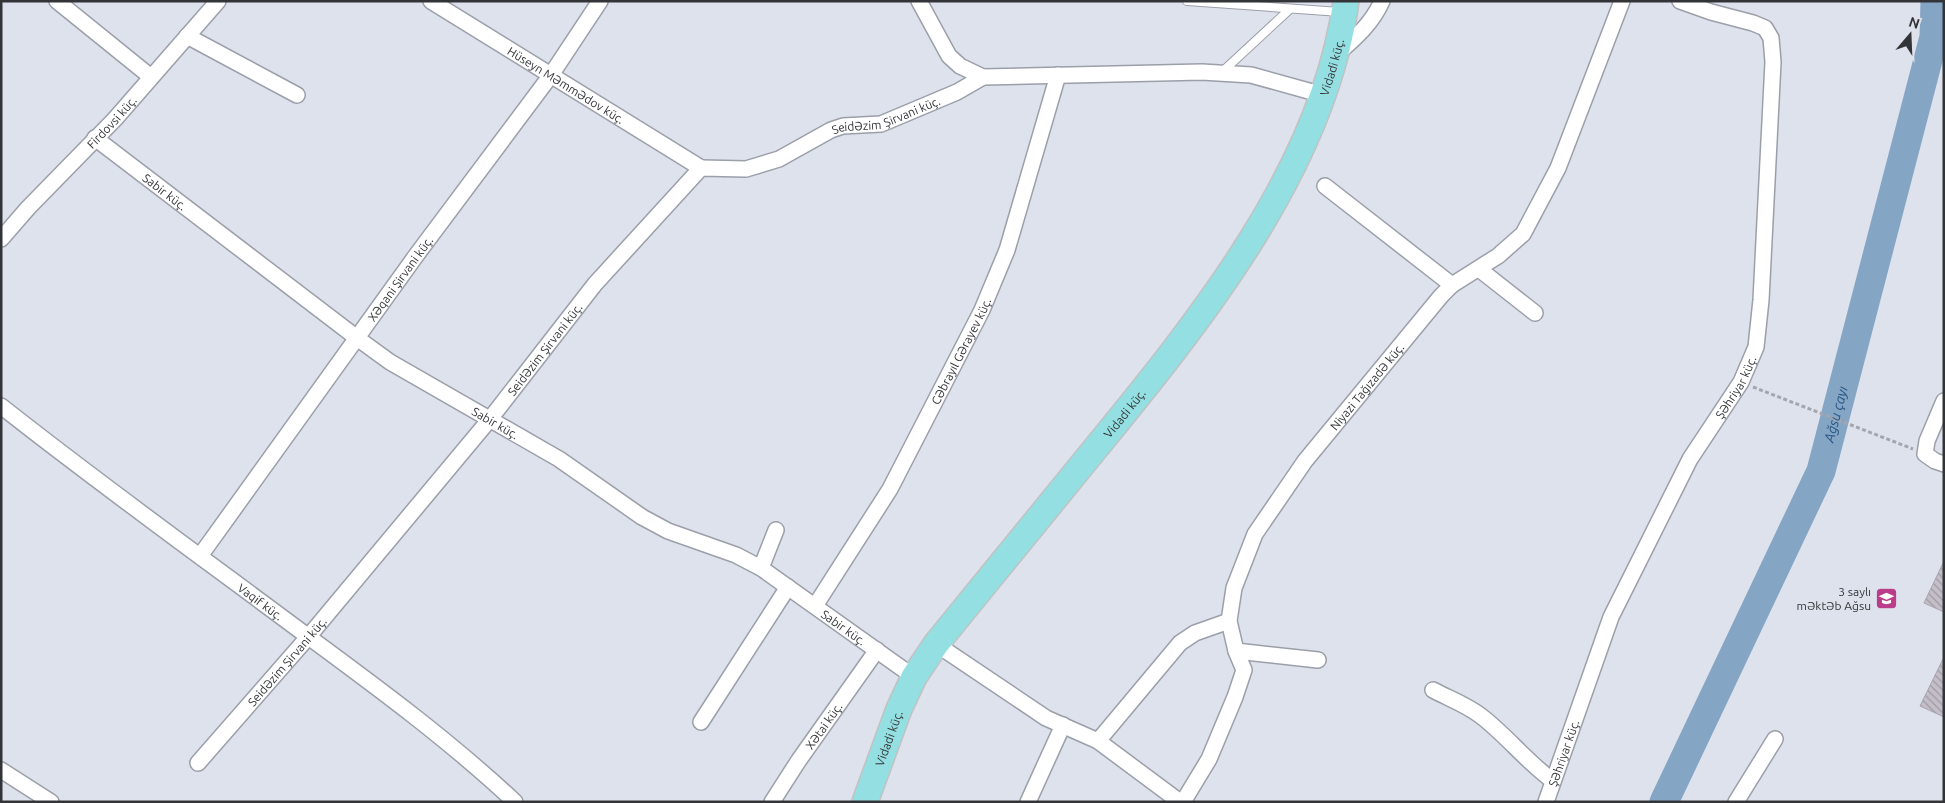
<svg xmlns="http://www.w3.org/2000/svg" width="1945" height="803" viewBox="0 0 1945 803" font-family="Ubuntu,sans-serif">
<style>
.lines{fill:none;stroke-linecap:round;stroke-linejoin:round}
.river{stroke:#85a5c5;stroke-width:29}
.building{fill:url(#building-back-hatch);stroke:#aaa4ae}
.service-casing{stroke:#9b9fa9;stroke-width:10}
.minor-casing{stroke:#9b9fa9;stroke-width:18}
.primary-casing{stroke:#c2c2c3;stroke-width:28}
.path{stroke:#a3a6ae;stroke-width:3;stroke-dasharray:4 2.5;stroke-linecap:butt}
.service{stroke:#fff;stroke-width:8}
.minor{stroke:#fff;stroke-width:15}
.primary{stroke:#94dfe1;stroke-width:25}
.labels{text-anchor:middle;dominant-baseline:central;stroke-width:4.5;stroke-linejoin:round;paint-order:stroke}
.street-label{font-size:12px;fill:#333438;stroke:#dee2ec}
.poi-label{font-size:12px;fill:#333438;stroke:#dee2ec;text-anchor:end}
.water-label{font-size:14px;font-style:italic;fill:#255581;stroke:#dee2ec}
</style>
<defs>
<pattern id="building-back-hatch" width="6" height="6" patternUnits="userSpaceOnUse" patternTransform="scale(1.25)"><rect width="6" height="6" fill="#c3bec7"/><path d="M-1 5l2 2M0 0l6 6M5-1l2 2" fill="none" stroke="#9f9ba3"/></pattern>
</defs>
<rect width="100%" height="100%" fill="#dee2ec"/>
<g class="lines">
<path class="river" id="s1" d="M1664,802L1821,471L1934,37L1935,1"/>
</g>
<g class="building">
<path d="M1944,561V612L1924,603Z"/>
<path d="M1944,657V717L1920,706Z"/>
</g>
<g class="lines">
<defs>
<g id="service">
<path d="M1187,1L1340,12"/>
<path d="M1222,72L1290,9"/>
</g>
<g id="minor">
<path d="M57,1L151,77"/>
<path id="s2" d="M431,1L701,168"/>
<path d="M919,1L949,56L960,66L983,77L1202,72L1251,75L1323,95"/>
<path d="M187,36L297,95"/>
<path d="M1336,55C1354,39 1372,24 1382,1"/>
<path id="s3" d="M95,138L357,338L390,362L559,459L642,517L668,531L736,555L761,568L914,677"/>
<path d="M1325,186L1452,285"/>
<path id="s4" d="M1,239L28,208L115,119L218,1"/>
<path d="M1479,269L1535,313"/>
<path d="M1944,401L1927,441L1925,454L1935,461L1944,464"/>
<path id="s5" d="M1,406C101,485 204,559 306,635C378,688 450,741 515,802"/>
<path id="s6" d="M200,556L415,257L551,75L600,1"/>
<path d="M761,568L776,530"/>
<path id="s7" d="M815,606L890,489L982,310L1007,250L1058,75"/>
<path d="M936,644L1046,718L1098,741L1180,802"/>
<path d="M1236,651L1318,660"/>
<path d="M1433,690C1448,698 1467,705 1481,716C1507,736 1527,762 1553,781"/>
<path d="M701,722L788,587"/>
<path d="M1098,741L1180,643L1195,633L1229,621"/>
<path id="s8" d="M198,763L309,636L490,419L595,284L701,168L746,169L779,159L831,130L843,126L881,124L957,92L983,77"/>
<path d="M1,770L51,802"/>
<path id="s9" d="M772,802L799,760L877,650"/>
<path d="M1028,802L1063,725"/>
<path id="s10" d="M1183,802L1209,759L1235,697L1244,670L1236,651L1229,621L1234,588L1255,534L1305,461L1441,296L1452,285L1498,256L1523,234L1558,168L1622,1"/>
<path id="s11" d="M1546,802L1611,617L1690,459L1741,382L1756,347L1761,300L1773,62L1771,38L1765,28L1753,23L1711,12L1680,1"/>
<path d="M1736,802L1775,739"/>
</g>
<g id="primary">
<path id="s12" d="M865,802L899,709L914,677L936,644C989,579 1042,514 1095,449C1199,322 1324,168 1346,1"/>
</g>
</defs>
<use href="#service" class="service-casing"/>
<use href="#minor" class="minor-casing"/>
<use href="#primary" class="primary-casing"/>
<path class="path" d="M1753,387L1913,449"/>
<use href="#service" class="service"/>
<use href="#minor" class="minor"/>
<use href="#primary" class="primary"/>
</g>
<defs>
<symbol id="school-square" viewBox="-11 -11 22 22"><rect x="-9" y="-9" width="18" height="18" rx="4" fill="#bb3c89" stroke="#dee2ec"/><path d="M0-5L7-2L0 1L-7-2ZM-4 1L0 2.5L4 1V4Q0 6-4 4Z" fill="#fff"/></symbol>
</defs>
<g fill-rule="evenodd">
<use href="#school-square" x="1874" y="586" width="25" height="25"/>
</g>
<g class="labels">
<g class="street-label">
<text stroke="none"><textPath href="#s12" startOffset="878">Vidadi küç.</textPath></text>
<text stroke="none"><textPath href="#s2" startOffset="159">Hüseyn Məmmədov küç.</textPath></text>
<text stroke="none"><textPath href="#s8" startOffset="976">Seidəzim Şirvani küç.</textPath></text>
<text stroke="none"><textPath href="#s4" startOffset="161">Firdovsi küç.</textPath></text>
<text stroke="none"><textPath href="#s3" startOffset="88">Sabir küç.</textPath></text>
<text stroke="none"><textPath href="#s6" startOffset="342">Xəqani Şirvani küç.</textPath></text>
<text stroke="none"><textPath href="#s8" startOffset="540">Seidəzim Şirvani küç.</textPath></text>
<text stroke="none"><textPath href="#s7" startOffset="294">Cəbrayıl Gərayev küç.</textPath></text>
<text stroke="none"><textPath href="#s10" startOffset="474">Niyazi Tağızadə küç.</textPath></text>
<text stroke="none"><textPath href="#s11" startOffset="458">Şəhriyar küç.</textPath></text>
<text stroke="none"><textPath href="#s12" startOffset="472">Vidadi küç.</textPath></text>
<text stroke="none"><textPath href="#s3" startOffset="492">Sabir küç.</textPath></text>
<text stroke="none"><textPath href="#s5" startOffset="325">Vaqif küç.</textPath></text>
<text stroke="none"><textPath href="#s3" startOffset="898">Sabir küç.</textPath></text>
<text stroke="none"><textPath href="#s8" startOffset="135">Seidəzim Şirvani küç.</textPath></text>
<text stroke="none"><textPath href="#s9" startOffset="92">Xətai küç.</textPath></text>
<text stroke="none"><textPath href="#s12" startOffset="68">Vidadi küç.</textPath></text>
<text stroke="none"><textPath href="#s11" startOffset="52">Şəhriyar küç.</textPath></text>
</g>
<g class="poi-label">
<text x="1871" y="591">3 saylı<tspan x="1871" dy="14">məktəb Ağsu</tspan></text>
</g>
<g class="water-label">
<text stroke="none"><textPath href="#s1" startOffset="425">Ağsu çayı</textPath></text>
</g>
</g>
<rect width="1945" height="803" fill="none" stroke="#333438" stroke-width="5"/>
<g transform="translate(1910 35) rotate(19)" stroke="#dee2ec" stroke-width="4" paint-order="stroke">
<path d="M0-4L9 19L0 12L-9 19Z" fill="#333438"/>
<text y="-8" font-size="14" font-weight="bold" text-anchor="middle" fill="#333438">N</text>
</g>
</svg>
